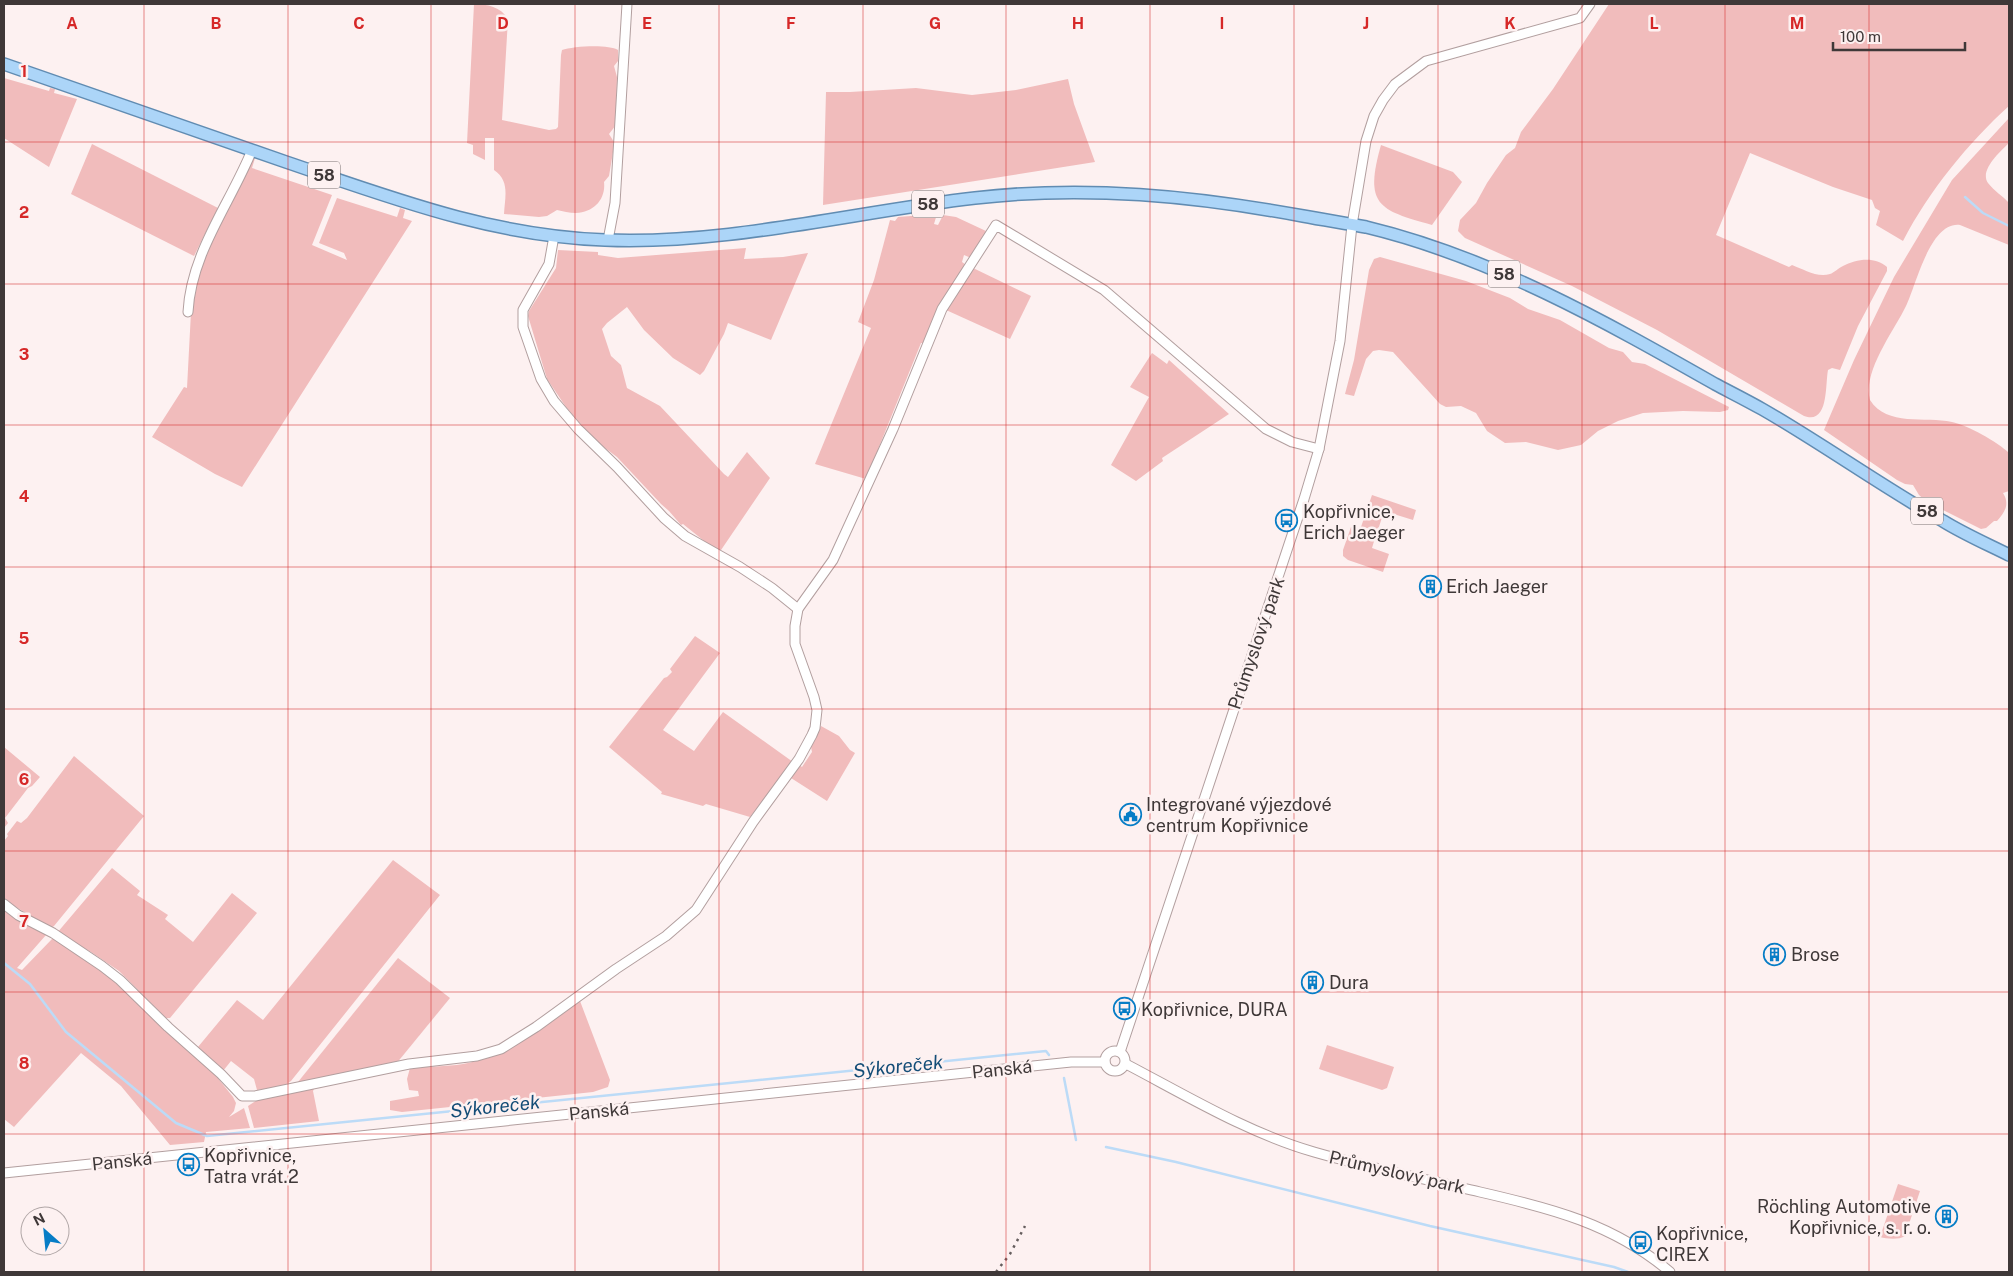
<svg xmlns="http://www.w3.org/2000/svg" width="2013" height="1276" viewBox="0 0 2013 1276" font-family="'Public Sans',sans-serif">
<style>
.green{fill:#f1bcbc}
.lines{fill:none;stroke-linecap:round;stroke-linejoin:round}
.stream{stroke:#bcdbf7;stroke-width:2.5}
.minor-casing{stroke:#b29f9f;stroke-width:11}
.major-casing{stroke:#618cb2;stroke-width:14}
.minor{stroke:#fff;stroke-width:9}
.major{stroke:#acd5f8;stroke-width:11}
.rail{stroke:#655d5d;stroke-width:2.5;stroke-dasharray:2.5 5;stroke-linecap:butt}
.grid{fill:none;stroke:#d62828;stroke-width:1;stroke-opacity:0.55}
.labels{text-anchor:middle;dominant-baseline:central;stroke-width:5;stroke-linejoin:round;paint-order:stroke}
.shield{fill:#fdf1f1;stroke:#787070;stroke-width:1}
.shield-label{font-size:16px;font-weight:bold;fill:#3f3838}
.poi-label{font-size:18px;fill:#3f3838;stroke:#fdf1f1;text-anchor:start}
.street-label{font-size:18px;fill:#3f3838;stroke:#fdf1f1}
.water-label{font-size:19px;font-style:italic;fill:#144d77;stroke:#fdf1f1}
.grid-label{font-size:16px;text-anchor:middle;font-weight:bold;fill:#d62828;stroke:#fdf1f1;stroke-width:5;stroke-linejoin:round;paint-order:stroke}
</style>
<rect width="100%" height="100%" fill="#fdf1f1"/>
<g class="green">
<path d="M474,4C487,4 501,7 508,19L502,120L549,130L556,129L558,127L561,55L562,50C573,46 609,44 618,50V61L614,66L617,77L616,125L609,134L614,142V146L609,176L604,182C606,199 594,212 576,213C569,213 563,211 557,210L547,216L539,217L504,214C505,196 510,181 494,170V138H485V160L473,154V145L467,143Z"/>
<path d="M1609,4H2009V106C1968,143 1929,191 1903,241L1876,225L1880,211L1875,208L1872,200L1833,187L1750,153L1716,235L1789,267L1792,265C1803,269 1817,278 1830,274C1834,273 1838,268 1843,266C1856,259 1875,256 1887,267V271L1858,326L1840,370L1832,368L1828,370C1825,385 1829,425 1804,416L1657,330L1572,286L1465,238L1458,231L1460,220L1476,203L1487,183L1506,155L1515,148L1521,132L1553,89Z"/>
<path d="M4,78L49,91L50,88L55,89L54,93L77,99L49,167L4,138Z"/>
<path d="M1068,79L1074,104L1095,162L823,205L826,92H850L916,88L972,95L1016,90Z"/>
<path d="M2009,118V143C2001,151 1979,170 1988,183C1994,191 2003,196 2009,203V245L1960,225C1930,221 1916,286 1906,306C1894,331 1862,372 1870,400C1887,427 1925,416 1952,422C1967,425 1998,442 2009,453V491L2003,493C2010,504 2005,512 1997,521H1994L1986,528L1981,529L1927,502L1919,495L1913,485L1905,484L1897,480L1824,430L1854,360L1894,277L1952,180Z"/>
<path d="M92,144L218,208L194,256L71,194Z"/>
<path d="M1381,145L1453,172L1462,182L1432,225C1378,210 1364,205 1381,145Z"/>
<path d="M254,158H255L252,168L332,195L312,245L347,260L344,253L319,243L337,198L397,217L400,208L405,210L403,218L412,221L242,487L215,474L152,437L184,387L187,388L191,312L195,295V289L205,252Z"/>
<path d="M937,214L934,224L938,225L943,215L956,217L986,231L971,258L964,255L962,262L966,265L940,305L923,343H921L866,479L815,464L871,328L858,322L874,280L890,220L895,221L898,217Z"/>
<path d="M746,248L744,259L783,257L808,253L771,340L728,323L724,334L704,371L700,375L673,358L644,330L627,307L607,323L602,329L611,356L621,365L627,388L660,406L724,474L728,477L747,452L770,478L719,553L683,524L681,525L669,511L661,504L617,457L585,433V429L566,407L547,379L528,316L529,311L556,268L558,250L598,252V255L618,258Z"/>
<path d="M1380,257L1466,281L1510,298L1528,309L1560,320L1609,348L1623,352L1632,362L1645,364L1729,407L1728,410L1720,412L1683,411L1643,413L1618,421L1598,431L1581,445L1558,450L1526,442L1505,443L1487,431L1476,413L1461,406L1446,407L1440,404L1393,352L1379,350L1373,351L1366,359L1354,396L1345,394L1354,360L1369,270L1374,259Z"/>
<path d="M971,267L1031,296L1010,339L946,310Z"/>
<path d="M1152,353L1167,364L1169,360L1229,414L1162,458L1163,461L1136,481L1111,465L1149,397L1130,387Z"/>
<path d="M1372,495L1416,510L1413,520L1384,511L1378,530L1361,527Z"/>
<path d="M1351,527L1368,533L1367,536L1375,538L1372,548L1389,554L1383,572L1348,560L1343,556V550Z"/>
<path d="M695,636L720,653L663,730L694,751L723,712L793,762L750,817L706,804L703,806L661,794L662,792L609,747L664,678L667,677L672,672L670,669Z"/>
<path d="M821,726L839,736L850,750L855,753L827,801L791,778L799,765L802,767L812,752L811,747Z"/>
<path d="M4,747L40,777L32,786L28,788L5,818L8,823L4,828Z"/>
<path d="M74,756L144,816L54,926L51,928L4,900V841L8,836L7,834L17,821L21,823L27,818Z"/>
<path d="M393,860L440,895L291,1081L284,1086L257,1090L254,1079L231,1061L223,1071L198,1047L237,1000L263,1020Z"/>
<path d="M112,868L140,891L137,895L168,915L165,919L193,942L232,893L257,913L170,1018H166L119,971L91,952L57,933Z"/>
<path d="M4,906L46,935L17,968L22,970L53,938L113,973L217,1077L233,1097L236,1103L234,1111L229,1117L244,1108L250,1128L206,1132L204,1142L170,1145L121,1086L81,1053L14,1127L4,1119Z"/>
<path d="M398,958L450,998L396,1064L298,1084V1082Z"/>
<path d="M580,1001L610,1080L608,1087L593,1092L402,1112L390,1110V1101L419,1096L418,1091L409,1090L407,1079L410,1068C427,1066 446,1067 463,1064C509,1056 544,1027 580,1001Z"/>
<path d="M1327,1045L1394,1067L1387,1088L1382,1090L1319,1069Z"/>
<path d="M315,1087L313,1091L319,1121L254,1128L248,1106L260,1098Z"/>
<path d="M1898,1184L1920,1191L1905,1236C1899,1240 1887,1239 1880,1237Z"/>
</g>
<g class="lines">
<g class="stream">
<path d="M1965,197L1983,213L2009,226"/>
<path d="M4,963L30,984L66,1032L176,1123L207,1136L1046,1051L1049,1055"/>
<path d="M1064,1078L1076,1140"/>
<path d="M1106,1147L1176,1162L1430,1226L1614,1267L1628,1272"/>
</g>
<defs>
<g id="minor">
<path d="M554,236L549,264L523,310V327L541,379L554,401L578,429L617,467L664,518L685,536L740,567L772,588L798,609"/>
<path d="M608,240L615,203L627,4"/>
<path d="M188,312C191,253 230,204 252,150"/>
<path d="M4,904L18,915L53,933L102,966L120,980L168,1027L221,1074L242,1096H255L409,1064L477,1056L501,1049L536,1027L616,969L666,936L696,910L753,822L799,759L812,735L815,728L817,710L814,697L795,644V626L798,609L833,560L893,429L942,309L996,225L1104,290L1266,429L1292,442L1319,449"/>
<circle cx="1115" cy="1061" r="10"/>
<path d="M1120,1052L1304,499L1319,449L1340,341L1352,225L1366,141L1374,116L1383,100L1395,84L1426,61L1580,18L1590,4"/>
<path d="M1126,1064C1187,1096 1248,1133 1314,1152C1369,1168 1425,1179 1480,1192C1550,1208 1614,1224 1670,1272"/>
<path d="M4,1173L1071,1062H1105"/>
</g>
<path id="major" d="M4,64C98,96 192,129 286,162C392,198 491,236 605,240C727,245 853,212 975,198C1086,185 1194,196 1303,216C1324,220 1345,223 1366,227C1491,257 1604,321 1715,384C1730,392 1746,400 1762,409C1823,444 1881,486 1943,521C1964,534 1987,544 2009,555"/>
</defs>
<use href="#minor" class="minor-casing"/>
<use href="#major" class="major-casing"/>
<use href="#minor" class="minor"/>
<use href="#major" class="major"/>
<path class="rail" d="M996,1272L1010,1254L1025,1226"/>
</g>
<path class="grid" d="M144,4V1272M288,4V1272M431,4V1272M575,4V1272M719,4V1272M863,4V1272M1006,4V1272M1150,4V1272M1294,4V1272M1438,4V1272M1582,4V1272M1725,4V1272M1869,4V1272M4,142H2009M4,284H2009M4,425H2009M4,567H2009M4,709H2009M4,851H2009M4,992H2009M4,1134H2009"/>
<defs>
<symbol id="bus-ring" viewBox="-11 -11 22 22"><circle r="9.5" fill="#fdf1f1" stroke="#077dc6" stroke-width="1.5"/><path d="M-5-6H5V4H4V6H2V4H-2V6H-4V4H-5ZM-3.5-4V0h7V-4ZM-3.5 1.2v1.5H-2V1.2ZM2 1.2v1.5H3.5V1.2Z" fill="#077dc6"/></symbol>
<symbol id="building-ring" viewBox="-11 -11 22 22"><circle r="9.5" fill="#fdf1f1" stroke="#077dc6" stroke-width="1.5"/><path d="M-4-6H4V6H1V3H-1V6H-4ZM-2.5-4.3h1.7v1.8h-1.7ZM.8-4.3h1.7v1.8H.8ZM-2.5-1h1.7V.8h-1.7ZM.8-1h1.7V.8H.8Z" fill="#077dc6"/></symbol>
<symbol id="civic-ring" viewBox="-11 -11 22 22"><circle r="9.5" fill="#fdf1f1" stroke="#077dc6" stroke-width="1.5"/><path d="M-.6-6.5H3V-4.5H.6V-3L4-1V1h2V6H-6V1h2V-1L-.6-3ZM-1.2 2.5V6h2.4V2.5Z" fill="#077dc6"/></symbol>
</defs>
<g fill-rule="evenodd">
<use href="#bus-ring" x="1274" y="508" width="25" height="25"/>
<use href="#building-ring" x="1418" y="574" width="25" height="25"/>
<use href="#civic-ring" x="1118" y="802" width="25" height="25"/>
<use href="#building-ring" x="1762" y="942" width="25" height="25"/>
<use href="#building-ring" x="1300" y="970" width="25" height="25"/>
<use href="#bus-ring" x="1112" y="996" width="25" height="25"/>
<use href="#bus-ring" x="176" y="1152" width="25" height="25"/>
<use href="#building-ring" x="1934" y="1204" width="25" height="25"/>
<use href="#bus-ring" x="1628" y="1230" width="25" height="25"/>
</g>
<g class="labels">
<g class="shield">
<rect x="308" y="161.5" width="32" height="27" rx="4"/>
<rect x="912" y="190.5" width="32" height="27" rx="4"/>
<rect x="1488" y="260.5" width="32" height="27" rx="4"/>
<rect x="1911" y="497.5" width="32" height="27" rx="4"/>
</g>
<g class="shield-label">
<text x="324" y="175">58</text>
<text x="928" y="204">58</text>
<text x="1504" y="274">58</text>
<text x="1927" y="511">58</text>
</g>
<g class="poi-label">
<text x="1303" y="511">Kopřivnice,<tspan x="1303" dy="21">Erich Jaeger</tspan></text>
<text x="1446" y="586">Erich Jaeger</text>
<text x="1146" y="804">Integrované výjezdové<tspan x="1146" dy="21">centrum Kopřivnice</tspan></text>
<text x="1791" y="954">Brose</text>
<text x="1329" y="982">Dura</text>
<text x="1141" y="1009">Kopřivnice, DURA</text>
<text x="204" y="1155">Kopřivnice,<tspan x="204" dy="21">Tatra vrát.2</tspan></text>
<text x="1931" y="1206" text-anchor="end">Röchling Automotive<tspan x="1931" dy="21">Kopřivnice, s. r. o.</tspan></text>
<text x="1656" y="1233">Kopřivnice,<tspan x="1656" dy="21">CIREX</tspan></text>
</g>
<g class="street-label">
<text transform="translate(1256 643) rotate(-71)">Průmyslový park</text>
<text transform="translate(1002 1069) rotate(-6)">Panská</text>
<text transform="translate(599 1111) rotate(-6)">Panská</text>
<text transform="translate(122 1161) rotate(-6)">Panská</text>
<text transform="translate(1397 1172) rotate(13)">Průmyslový park</text>
</g>
<g class="water-label">
<text transform="translate(898 1066) rotate(-6)">Sýkoreček</text>
<text transform="translate(495 1106) rotate(-6)">Sýkoreček</text>
</g>
</g>
<g class="grid-label">
<text x="72" y="29">A</text>
<text x="216" y="29">B</text>
<text x="359" y="29">C</text>
<text x="503" y="29">D</text>
<text x="647" y="29">E</text>
<text x="791" y="29">F</text>
<text x="935" y="29">G</text>
<text x="1078" y="29">H</text>
<text x="1222" y="29">I</text>
<text x="1366" y="29">J</text>
<text x="1510" y="29">K</text>
<text x="1654" y="29">L</text>
<text x="1797" y="29">M</text>
<text x="24" y="77">1</text>
<text x="24" y="218">2</text>
<text x="24" y="360">3</text>
<text x="24" y="502">4</text>
<text x="24" y="644">5</text>
<text x="24" y="785">6</text>
<text x="24" y="927">7</text>
<text x="24" y="1069">8</text>
</g>
<rect width="2013" height="1276" fill="none" stroke="#3f3838" stroke-width="10"/>
<g transform="translate(45 1231) rotate(333)"><circle r="24" fill="#fdf1f1" stroke="#b1a7a7"/>
<path d="M0-4L9 19L0 12L-9 19Z" fill="#077dc6"/>
<text y="-8" font-size="14" font-weight="bold" text-anchor="middle" fill="#3f3838">N</text>
</g>
<path d="M1833 42v8h132v-8" fill="none" stroke="#3f3838" stroke-width="2.5"/>
<text x="1840" y="42" font-size="15" fill="#3f3838" stroke="#fdf1f1" stroke-width="4" paint-order="stroke">100 m</text>
</svg>
